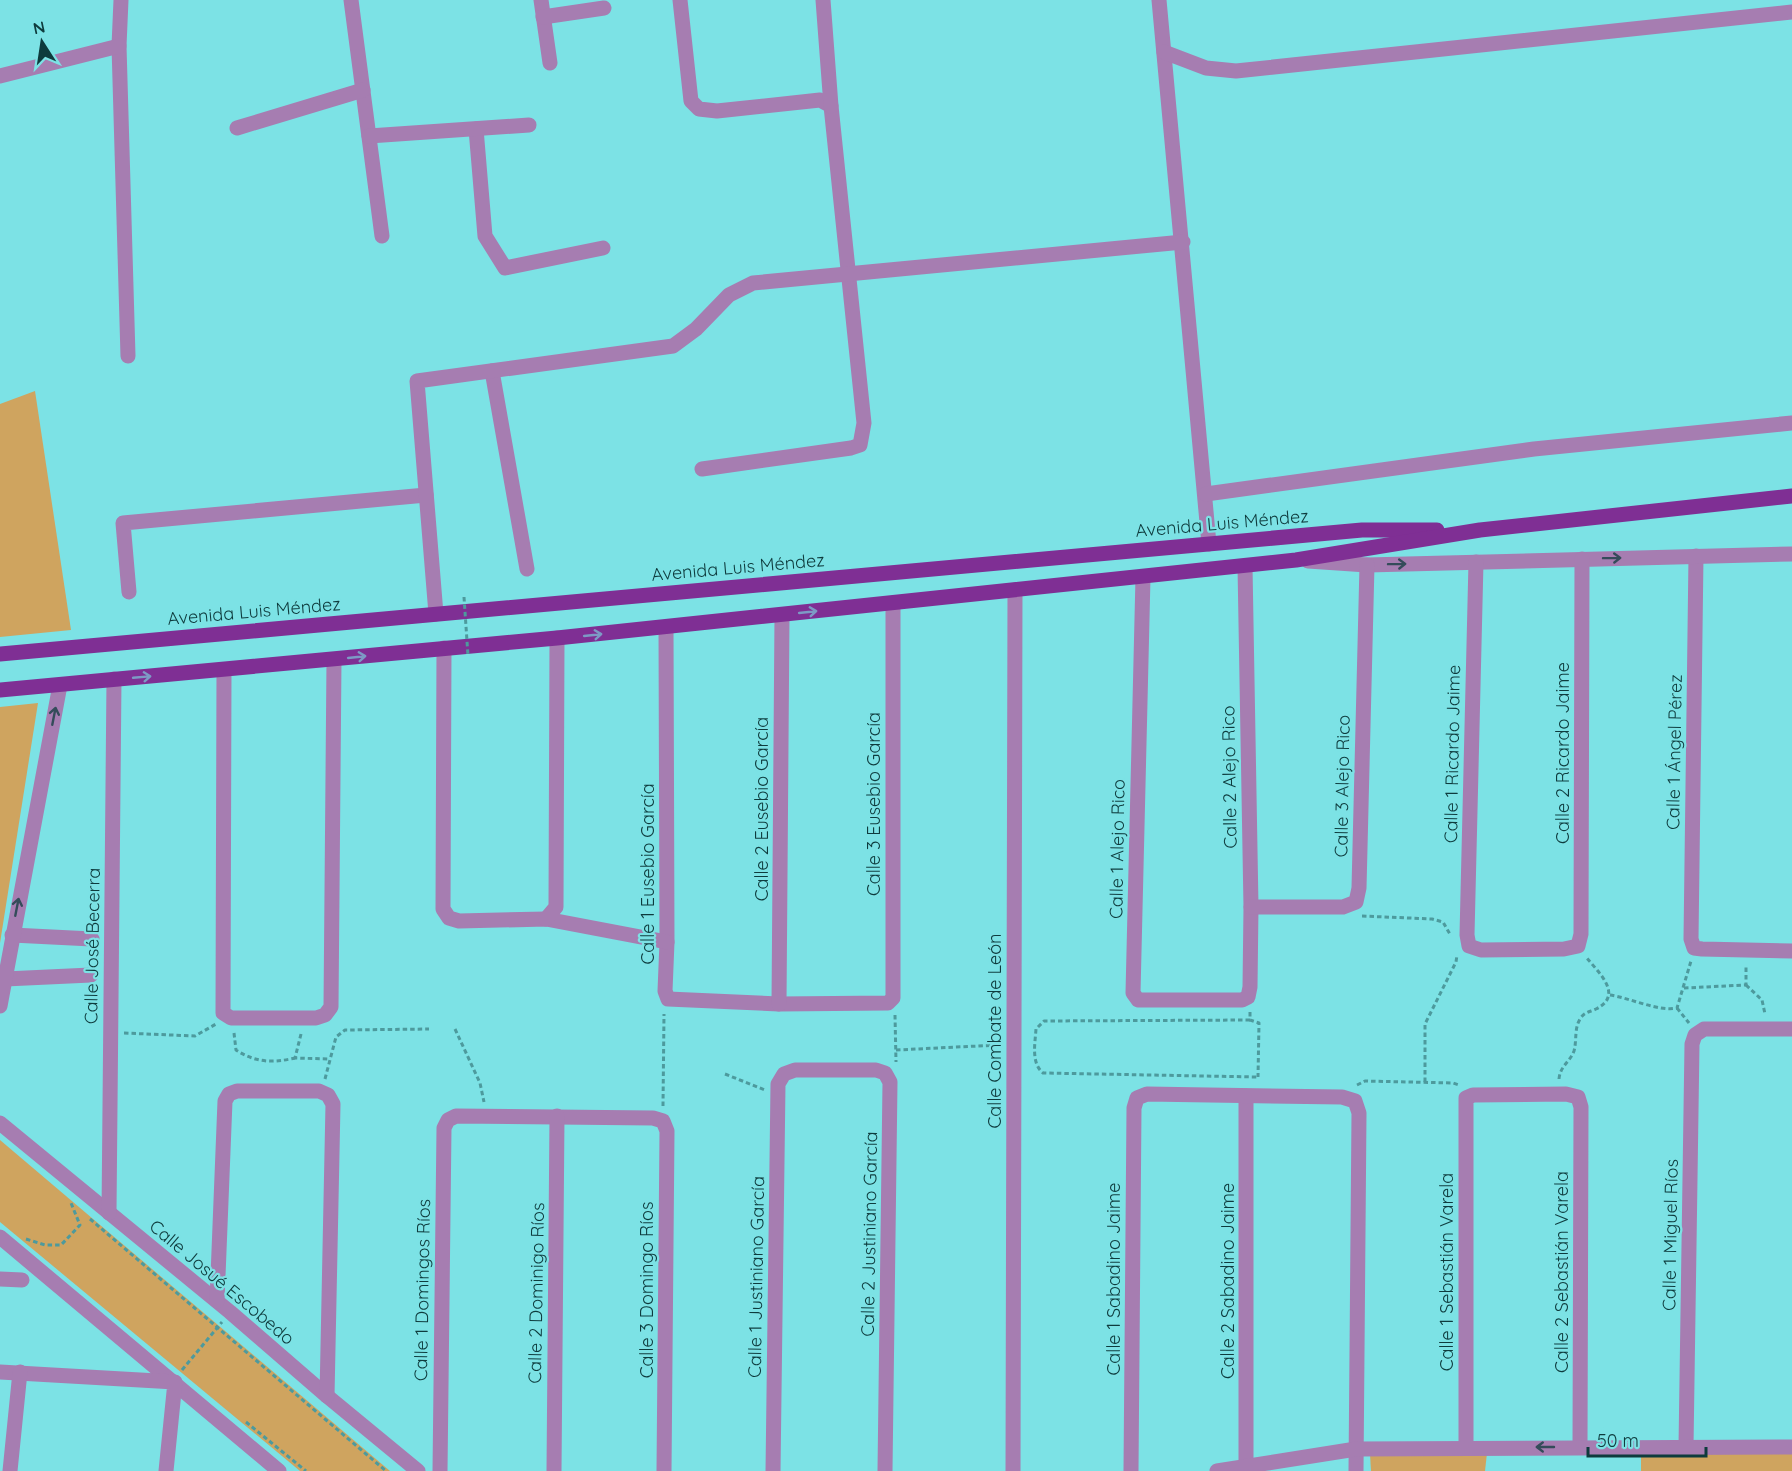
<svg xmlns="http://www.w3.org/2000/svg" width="1792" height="1471" viewBox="0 0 1792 1471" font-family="Quicksand,sans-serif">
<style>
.green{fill:#cfa45f}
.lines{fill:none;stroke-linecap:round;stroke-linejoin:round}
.path{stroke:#4d9a9d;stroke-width:3;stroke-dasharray:4.5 3;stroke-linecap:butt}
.minor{stroke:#a67db1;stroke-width:15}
.major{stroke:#7f2f94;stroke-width:15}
.path-bridge{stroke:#4d9a9d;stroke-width:3;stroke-dasharray:4.5 3;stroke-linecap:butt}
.oneway{stroke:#344c5a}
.oneway2{stroke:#7d9ac5}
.labels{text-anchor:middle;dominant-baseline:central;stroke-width:4.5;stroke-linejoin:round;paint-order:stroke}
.street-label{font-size:18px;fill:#0e3b3d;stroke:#7ce2e5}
</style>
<rect width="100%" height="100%" fill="#7ce2e5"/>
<g class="green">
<path d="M35,391L71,630L0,637V404Z"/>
<path d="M38,703L0,943V707Z"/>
<path d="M0,1141V1140L390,1471H300L0,1222Z"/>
<path d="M1487,1453L1485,1471H1371L1370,1454Z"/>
<rect x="1641" y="1454" width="151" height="17"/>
</g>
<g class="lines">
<g class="path">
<path d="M1362,916L1432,919L1443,922L1451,936"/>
<path d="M1746,985L1762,1000L1765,1014"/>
<path d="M1684,988L1746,985V965"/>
<path d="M1610,995C1630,998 1659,1012 1677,1008L1691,961"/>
<path d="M1677,1008L1689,1023"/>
<path d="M1250,1012V1020L1259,1023L1258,1077"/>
<path d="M895,1015L896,1062"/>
<path d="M1250,1020L1044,1021L1036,1029C1035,1044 1031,1063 1043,1073L1258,1077"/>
<path d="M455,1029L480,1083L484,1102"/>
<path d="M124,1033L195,1036L216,1024"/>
<path d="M234,1033L236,1050C256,1063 273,1063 295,1058"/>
<path d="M301,1034L295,1058L329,1059"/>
<path d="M896,1050L999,1045"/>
<path d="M725,1074L765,1090"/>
<path d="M325,1079L336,1037L345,1030L429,1029"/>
<path d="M1559,1079C1560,1066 1570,1062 1574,1051C1577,1040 1574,1029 1580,1019C1584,1012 1590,1012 1596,1009C1624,995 1599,973 1586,957"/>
<path d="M1425,1082V1024L1456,962L1457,955"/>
<path d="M1357,1085L1365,1081L1453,1083L1459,1085"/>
<path d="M663,1106L664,1014"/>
<path d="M90,1219L386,1471"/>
<path d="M26,1239L45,1245H61L80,1225L71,1203"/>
<path d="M182,1370L222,1322"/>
<path d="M246,1422L306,1471"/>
</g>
<g class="minor">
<path d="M121,0L119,46L128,356"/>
<path d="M351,0L382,236"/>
<path d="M541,0L550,63"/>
<path d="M680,0L691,101L699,109L717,111L820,100L831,106L864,423L860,445L851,448L702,469"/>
<path d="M823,0L831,106"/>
<path d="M1159,0L1209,544"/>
<path d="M543,17L604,8"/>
<path d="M1164,52L1206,68L1236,71L1792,12"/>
<path d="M0,76L119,46"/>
<path d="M237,128L363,90"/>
<path d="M476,129L485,236L505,268L603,248"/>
<path d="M369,136L529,125"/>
<path d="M492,371L527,569"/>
<path d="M1206,494L1534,449L1792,423"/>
<path d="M1696,556L1691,939L1694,948L1702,949L1792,951"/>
<path d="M1308,561L1367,565L1792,554"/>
<path d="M1476,562L1467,935L1469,946L1481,950L1564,949L1578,946L1581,934L1582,559"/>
<path d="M1143,577L1133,993L1138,1000H1242L1248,997L1250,987L1251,907L1245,566"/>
<path d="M129,592L123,523L426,495"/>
<path d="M436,614L417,381L673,346L696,329L729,295L753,283L1183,242"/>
<path d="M666,627L667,942L665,991L668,999L779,1004L888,1003L893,998V603"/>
<path d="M444,648L443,909L449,918L459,921L546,919L667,942"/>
<path d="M224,670L223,1013L231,1018H316L325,1015L331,1007L334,660"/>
<path d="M1251,907H1343L1356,902L1359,888L1367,565"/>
<path d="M546,919L556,907L557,638"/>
<path d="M12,935L92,939"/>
<path d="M5,979L91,975"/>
<path d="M779,1004L782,615"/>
<path d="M0,1006L60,685"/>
<path d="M0,1123L230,1312L327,1396L418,1471"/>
<path d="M109,1213L114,679"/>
<path d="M0,1237L279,1471"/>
<path d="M0,1279L22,1280"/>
<path d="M217,1301L225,1101L229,1094L237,1091H319L328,1095L333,1104L327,1396"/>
<path d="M0,1372L175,1382L166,1471"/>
<path d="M1466,1446V1098L1473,1095L1566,1094L1578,1097L1581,1107L1580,1447"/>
<path d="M1686,1447L1692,1044L1695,1035L1704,1029H1792"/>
<path d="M1246,1466V1096"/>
<path d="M10,1471L20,1372"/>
<path d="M440,1471L444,1128L448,1120L456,1116L653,1118L663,1121L667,1131L664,1471"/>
<path d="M554,1471L557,1116"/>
<path d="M773,1471L778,1084L784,1074L795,1070H876L885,1073L890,1082L885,1471"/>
<path d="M1013,1471L1015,590"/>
<path d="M1131,1471L1134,1108L1137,1098L1147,1094L1342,1097L1355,1101L1359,1113L1356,1471"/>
<path d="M1217,1471L1356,1449L1792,1447"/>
</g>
<g class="major">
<path d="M0,654L1362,530H1437"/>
<path d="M0,690L557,638L1296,560L1480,530L1792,496"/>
</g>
<path class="path-bridge" d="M464,597L468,656"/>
</g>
<defs><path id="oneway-shaft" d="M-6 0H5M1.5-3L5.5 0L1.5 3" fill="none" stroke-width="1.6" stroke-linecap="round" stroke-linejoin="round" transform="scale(1.5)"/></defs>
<g class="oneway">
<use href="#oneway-shaft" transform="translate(1612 558) rotate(-1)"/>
<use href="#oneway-shaft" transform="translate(1397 564) rotate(-1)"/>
<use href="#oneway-shaft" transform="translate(54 716) rotate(-79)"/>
<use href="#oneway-shaft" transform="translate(17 907) rotate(-79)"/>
<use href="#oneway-shaft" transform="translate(1545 1447) rotate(-180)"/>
</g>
<g class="oneway2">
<use href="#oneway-shaft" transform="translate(808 612) rotate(-6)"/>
<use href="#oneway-shaft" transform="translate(593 635) rotate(-6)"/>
<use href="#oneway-shaft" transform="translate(357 657) rotate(-6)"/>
<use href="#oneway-shaft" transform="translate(142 677) rotate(-5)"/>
</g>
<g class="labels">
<g class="street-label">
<text transform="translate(1222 523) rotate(-5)">Avenida Luis Méndez</text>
<text transform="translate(738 567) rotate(-5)">Avenida Luis Méndez</text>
<text transform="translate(254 611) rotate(-5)">Avenida Luis Méndez</text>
<text transform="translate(1674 752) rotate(-89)">Calle 1 Ángel Pérez</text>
<text transform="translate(1562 753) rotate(-90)">Calle 2 Ricardo Jaime</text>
<text transform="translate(1452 754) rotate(-89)">Calle 1 Ricardo Jaime</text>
<text transform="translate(1229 777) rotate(-91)">Calle 2 Alejo Rico</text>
<text transform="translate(1342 786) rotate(-89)">Calle 3 Alejo Rico</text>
<text transform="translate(873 804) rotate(-90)">Calle 3 Eusebio García</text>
<text transform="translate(761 809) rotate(-90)">Calle 2 Eusebio García</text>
<text transform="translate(1117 849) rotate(-89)">Calle 1 Alejo Rico</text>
<text transform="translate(647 874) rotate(-90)">Calle 1 Eusebio García</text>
<text transform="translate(92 946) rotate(-89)">Calle José Becerra</text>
<text transform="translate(994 1031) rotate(-90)">Calle Combate de León</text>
<text transform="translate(869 1234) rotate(-89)">Calle 2 Justiniano García</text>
<text transform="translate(1670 1235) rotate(-89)">Calle 1 Miguel Ríos</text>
<text transform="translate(1446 1272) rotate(-90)">Calle 1 Sebastián Varela</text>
<text transform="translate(1561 1272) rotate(-90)">Calle 2 Sebastián Varela</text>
<text transform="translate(756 1277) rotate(-89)">Calle 1 Justiniano García</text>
<text transform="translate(1113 1279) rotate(-90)">Calle 1 Sabadino Jaime</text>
<text transform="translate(1227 1281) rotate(-90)">Calle 2 Sabadino Jaime</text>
<text transform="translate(222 1282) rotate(40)">Calle Josué Escobedo</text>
<text transform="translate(422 1290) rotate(-89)">Calle 1 Domingos Ríos</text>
<text transform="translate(646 1290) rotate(-90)">Calle 3 Domingo Ríos</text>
<text transform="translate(536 1293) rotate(-89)">Calle 2 Dominigo Ríos</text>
</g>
</g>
<g transform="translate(42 42) rotate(348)" stroke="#7ce2e5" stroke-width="4.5" paint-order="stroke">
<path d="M0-4.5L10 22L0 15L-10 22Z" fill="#0e3b3d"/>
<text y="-9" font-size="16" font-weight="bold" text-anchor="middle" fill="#0e3b3d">N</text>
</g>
<path d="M1588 1447v9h118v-9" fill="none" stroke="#0e3b3d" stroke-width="3"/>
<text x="1597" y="1447" font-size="18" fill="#0e3b3d" stroke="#7ce2e5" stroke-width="4.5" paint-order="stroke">50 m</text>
</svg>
